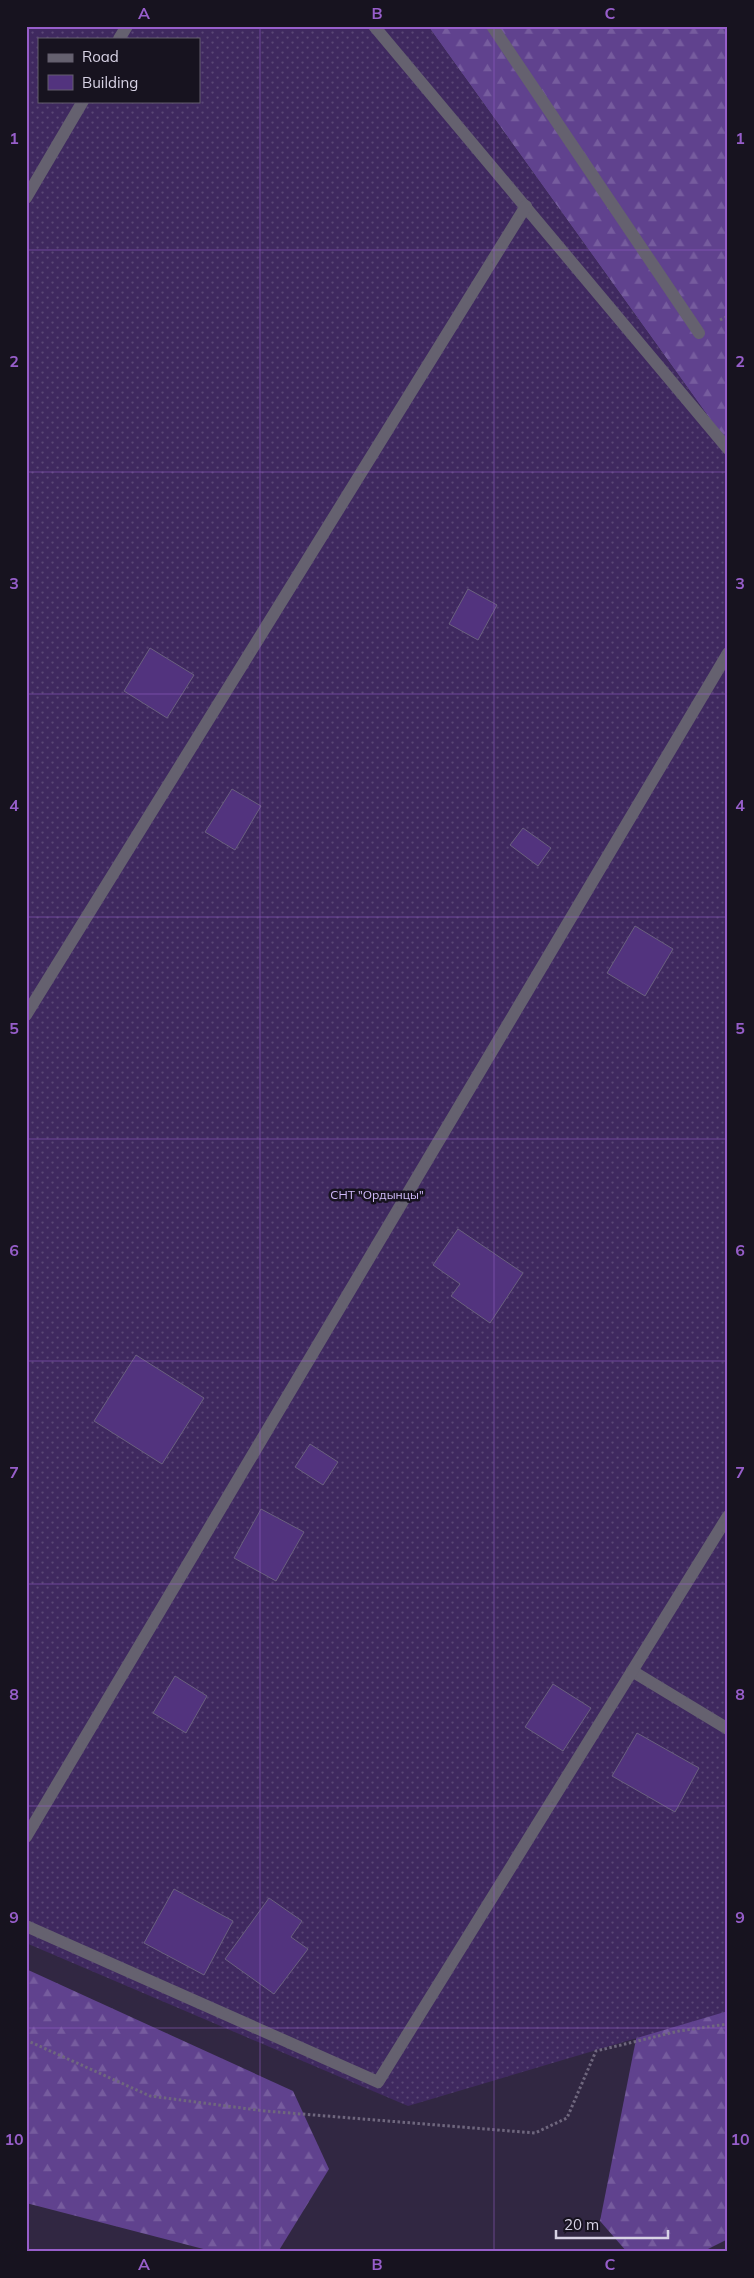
<svg xmlns="http://www.w3.org/2000/svg" width="754" height="2278" viewBox="0 0 754 2278" font-family="Mulish,sans-serif">
<style>
.forest{fill:url(#forest-firs)}
.garden{fill:url(#garden-dots);fill-rule:evenodd}
.building{fill:#52337e;stroke:#6a607f}
.lines{fill:none;stroke-linecap:round;stroke-linejoin:round}
.path{stroke:#6f677e;stroke-width:3;stroke-dasharray:2.5 2.5;stroke-linecap:butt}
.service{stroke:#65616f;stroke-width:12}
.minor{stroke:#65616f;stroke-width:12}
.grid{fill:none;stroke:#975eca;stroke-width:1;stroke-opacity:0.55}
.labels{text-anchor:middle;dominant-baseline:central;stroke-width:5;stroke-linejoin:round;paint-order:stroke}
.park-label{font-size:12px;fill:#d0bafa;stroke:#17131f}
.neatline{fill:none;stroke:#975eca;stroke-width:2}
.grid-label{font-size:16px;text-anchor:middle;font-weight:bold;fill:#975eca}
</style>
<defs>
<pattern id="forest-firs" width="22" height="20" patternUnits="userSpaceOnUse" patternTransform="scale(1.25)"><rect width="22" height="20" fill="#60428e"/><path d="M5 1l3.5 6h-7zM16 11l3.5 6h-7z" fill="#765c9e"/></pattern>
<pattern id="garden-dots" width="8" height="8" patternUnits="userSpaceOnUse" patternTransform="scale(1.25)"><rect width="8" height="8" fill="#3f295f"/><path d="M2 2h.1M6 6h.1" fill="none" stroke="#5a4776" stroke-width="1.8" stroke-linecap="round"/></pattern>
</defs>
<rect width="100%" height="100%" fill="#312742"/>
<g class="forest">
<path d="M428,26H728V444Z"/>
<path d="M728,1961V2239L702,2252H627L600,2221L645,1994Z"/>
<path d="M26,1969L293,2091L329,2169L278,2252H215L26,2203Z"/>
</g>
<path class="garden" d="M26,26H428L728,444V2011L408,2106L26,1943ZM39,39H199V101H39Z"/>
<g class="building">
<path d="M468,589L497,605L478,640L449,624Z"/>
<path d="M150,648L194,675L167,718L124,691Z"/>
<path d="M232,789L261,806L235,850L205,832Z"/>
<path d="M523,828L551,848L538,866L510,845Z"/>
<path d="M635,926L673,949L645,996L607,973Z"/>
<path d="M458,1229L523,1273L490,1323L451,1296L460,1284L433,1265Z"/>
<path d="M136,1355L204,1398L162,1464L94,1421Z"/>
<path d="M310,1444L338,1462L323,1485L295,1467Z"/>
<path d="M261,1509L304,1532L276,1581L234,1558Z"/>
<path d="M175,1676L207,1696L186,1733L153,1713Z"/>
<path d="M553,1684L591,1708L563,1751L525,1727Z"/>
<path d="M637,1733L699,1768L675,1812L612,1776Z"/>
<path d="M174,1889L233,1921L204,1975L144,1943Z"/>
<path d="M269,1898L302,1921L291,1937L308,1949L274,1994L225,1959Z"/>
</g>
<g class="lines">
<g class="path">
<path d="M720,320L728,316"/>
<path d="M26,2040L150,2096L265,2111L535,2133L567,2118L596,2051L679,2031L728,2024"/>
</g>
<path class="service" d="M492,26L699,333"/>
<g class="minor">
<path d="M374,26L728,449"/>
<path d="M119,39L127,26"/>
<path d="M26,198L83,101"/>
<path d="M26,1015L526,206"/>
<path d="M632,1671L728,1729"/>
<path d="M26,1837L728,653"/>
<path d="M26,1926L378,2082L728,1516"/>
</g>
</g>
<path class="grid" d="M260,26V2252M494,26V2252M26,250H728M26,472H728M26,694H728M26,917H728M26,1139H728M26,1361H728M26,1584H728M26,1806H728M26,2028H728"/>
<g class="labels">
<g class="park-label">
<text x="377" y="1194">СНТ "Ордынцы"</text>
</g>
</g>
<rect width="754" height="2278" fill="none" stroke="#17131f" stroke-width="55"/>
<rect x="38" y="38" width="162" height="65" fill="#17131f" stroke="#645f6e"/>
<rect x="48" y="54" width="25" height="8" fill="#65616f" stroke="#645f6e"/>
<text x="82" y="62" font-size="15" fill="#d7d2e4">Road</text>
<rect x="48" y="75" width="25" height="15" fill="#52337e" stroke="#645f6e"/>
<text x="82" y="88" font-size="15" fill="#d7d2e4">Building</text>
<path d="M556 2230v8h112v-8" fill="none" stroke="#d7d2e4" stroke-width="2.5"/>
<text x="564" y="2230" font-size="15" fill="#d7d2e4" stroke="#17131f" stroke-width="4" paint-order="stroke">20 m</text>
<rect x="28" y="28" width="698" height="2222" class="neatline"/>
<g class="grid-label">
<text x="144" y="19">A</text>
<text x="377" y="19">B</text>
<text x="610" y="19">C</text>
<text x="14" y="144">1</text>
<text x="740" y="144">1</text>
<text x="14" y="367">2</text>
<text x="740" y="367">2</text>
<text x="14" y="589">3</text>
<text x="740" y="589">3</text>
<text x="14" y="811">4</text>
<text x="740" y="811">4</text>
<text x="14" y="1034">5</text>
<text x="740" y="1034">5</text>
<text x="14" y="1256">6</text>
<text x="740" y="1256">6</text>
<text x="14" y="1478">7</text>
<text x="740" y="1478">7</text>
<text x="14" y="1700">8</text>
<text x="740" y="1700">8</text>
<text x="14" y="1923">9</text>
<text x="740" y="1923">9</text>
<text x="14" y="2145">10</text>
<text x="740" y="2145">10</text>
<text x="144" y="2270">A</text>
<text x="377" y="2270">B</text>
<text x="610" y="2270">C</text>
</g>
</svg>
